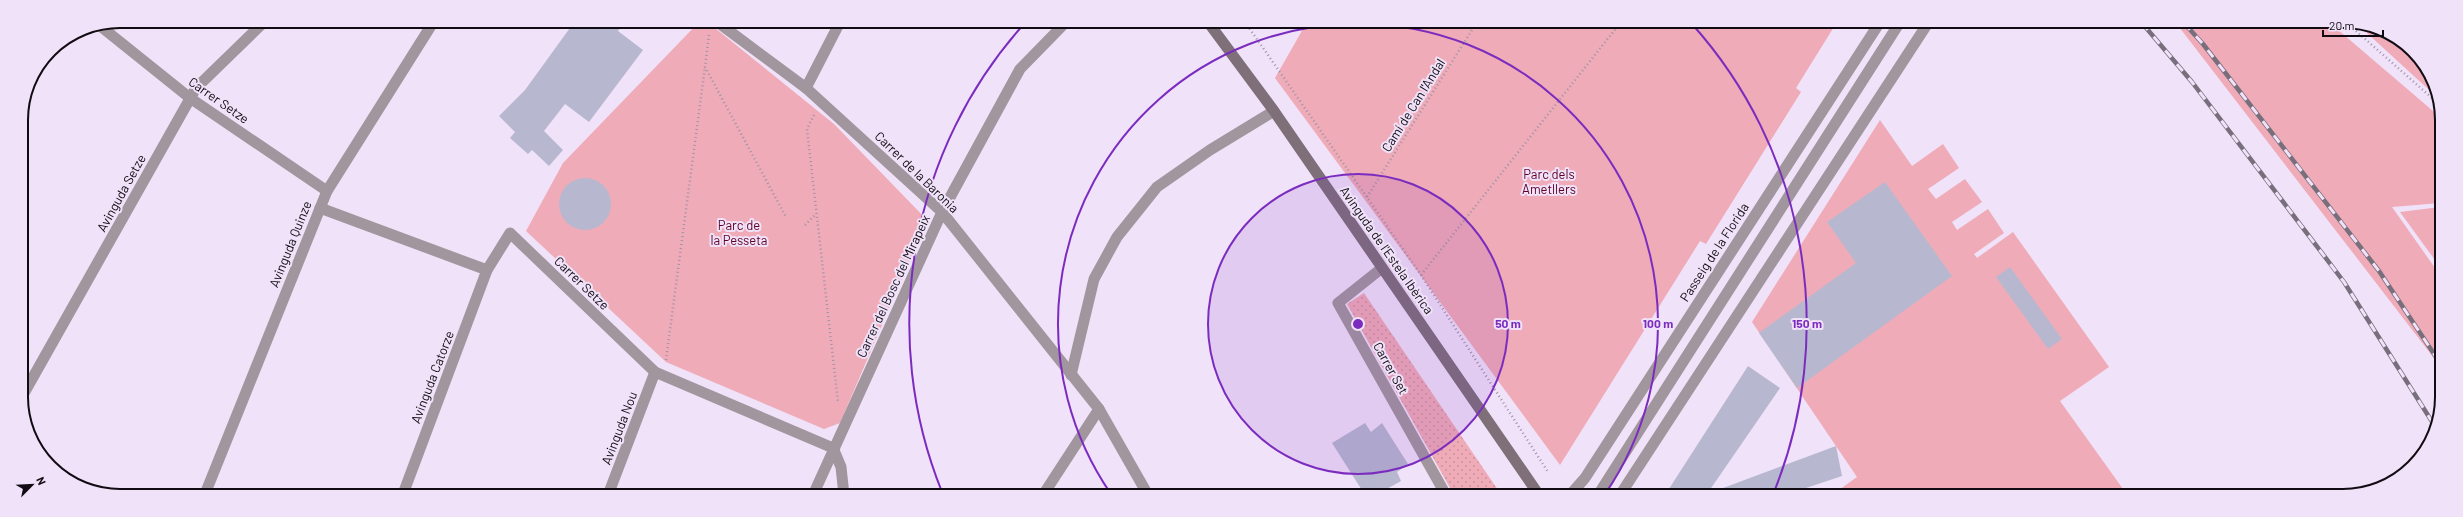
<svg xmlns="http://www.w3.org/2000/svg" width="2463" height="517" viewBox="0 0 2463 517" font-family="Barlow,sans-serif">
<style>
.grass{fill:url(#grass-dots)}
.park{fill:#efabb7}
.building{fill:#b7b8d0}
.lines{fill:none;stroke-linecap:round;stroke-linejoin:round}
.path{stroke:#9e93a4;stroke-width:2.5;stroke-dasharray:1 3;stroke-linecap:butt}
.pedestrian{stroke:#a1969d;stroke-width:11}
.minor{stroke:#a1969d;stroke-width:11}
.secondary{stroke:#7e6f79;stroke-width:11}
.rail-casing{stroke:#786f7d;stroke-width:4.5}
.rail{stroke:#f0e2f9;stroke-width:3;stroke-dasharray:9;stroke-linecap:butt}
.ring{fill:none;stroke:#7b2cbf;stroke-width:2}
.labels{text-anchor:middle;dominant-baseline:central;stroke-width:4;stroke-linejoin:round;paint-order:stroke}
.street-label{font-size:13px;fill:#110c13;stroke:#f0e2f9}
.park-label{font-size:13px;fill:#5e0024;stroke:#f0e2f9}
.rim{fill:none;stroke:#110c13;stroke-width:2}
.centre{fill:#7b2cbf;stroke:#f0e2f9;stroke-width:2}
.ring-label{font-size:12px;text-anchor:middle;font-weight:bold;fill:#7b2cbf;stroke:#f0e2f9;stroke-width:4;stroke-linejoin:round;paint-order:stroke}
</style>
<defs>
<pattern id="grass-dots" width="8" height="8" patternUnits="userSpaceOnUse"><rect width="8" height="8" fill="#efabb7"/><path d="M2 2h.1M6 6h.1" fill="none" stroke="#cc929c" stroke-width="1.8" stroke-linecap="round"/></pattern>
</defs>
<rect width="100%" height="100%" fill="#f0e2f9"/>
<path class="grass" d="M1364,293L1498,490L1499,495H1454L1347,304Z"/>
<g class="park">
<path d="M700,21L710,24L834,124L927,220L840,423L824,429L666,362L526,231L563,163Z"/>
<path d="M1307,22H1837L1796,88L1801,92L1706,244L1700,241L1560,465L1275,78Z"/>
<path d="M2176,23H2330L2440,117V203L2392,207L2440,275V366Z"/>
<path d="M2356,23H2362L2413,50L2439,99Z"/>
<path d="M1880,120L1912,166L1943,144L1959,168L1928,189L1936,199L1965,179L1982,202L1952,222L1957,230L1988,209L2004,233L1974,254L1977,258L2013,232L2109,367L2060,401L2128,496L1832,495L1857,477L1752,322Z"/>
<path d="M2440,207V267L2400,212Z"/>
</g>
<g class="building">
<path d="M575,21H626L618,31L643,50L589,122L565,104L544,131L563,150L549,166L532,150L528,154L510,138L515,132L499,116L525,90Z"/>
<circle cx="585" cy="204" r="26"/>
<path d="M1885,182L1952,276L1797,388L1759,333L1856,263L1827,222Z"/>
<path d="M2010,267L2062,339L2048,349L1996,277Z"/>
<path d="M1748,366L1780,388L1707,494L1836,446L1842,476L1785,495H1665Z"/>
<path d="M1365,423L1371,432L1382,423L1408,464L1397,472L1401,481L1376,495H1365L1332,443Z"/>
</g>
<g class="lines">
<g class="path">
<path d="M1245,22L1421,275L1548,472"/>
<path d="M2347,23L2440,105"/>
<path d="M709,35L705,67L786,217"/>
<path d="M814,115L807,129L838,402"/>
<path d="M1367,197L1477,22"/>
<path d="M805,225L816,214"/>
<path d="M1421,275L1621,22"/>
<path d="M666,360L705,67"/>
</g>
<path class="pedestrian" d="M1598,495L1900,22"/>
<g class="minor">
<path d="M716,21L806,88L942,212L1099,409L1148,495"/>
<path d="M99,25L190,98L327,191"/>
<path d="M806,88L840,22"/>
<path d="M320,208L487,270L510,233L655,372L833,448"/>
<path d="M1382,268L1338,303L1446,495"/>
<path d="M1071,375L1094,279L1117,237L1157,187L1210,150L1274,111"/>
<path d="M23,395L196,88L265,21"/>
<path d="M833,448L841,467L844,495"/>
<path d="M205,494L327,191L434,21"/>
<path d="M403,494L487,270"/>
<path d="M608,495L655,372"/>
<path d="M813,495L942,212L1020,69L1066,22"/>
<path d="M1043,495L1099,409"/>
<path d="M1570,495L1585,478L1880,22"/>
<path d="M1620,495L1928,23"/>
</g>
<path class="secondary" d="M1208,22L1274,111L1539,495"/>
<defs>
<g id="rail">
<path d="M2142,23L2192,82L2344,282L2436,428"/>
<path d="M2184,23L2203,44L2379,271L2440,363"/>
</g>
</defs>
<use href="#rail" class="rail-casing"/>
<use href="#rail" class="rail"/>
</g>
<circle cx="1358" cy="324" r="150" fill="#7b2cbf" fill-opacity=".12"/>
<g class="ring">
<circle cx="1358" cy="324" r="150"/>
<path d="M1111 494A300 300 0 1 1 1605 494"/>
<path d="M942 492A449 449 0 0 1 1024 24M1692 24A449 449 0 0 1 1774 492"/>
</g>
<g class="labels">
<g class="street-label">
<text transform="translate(219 100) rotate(35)">Carrer Setze</text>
<text transform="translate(1413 105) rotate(-58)">Camí de Can l'Andal</text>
<text transform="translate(917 172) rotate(44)">Carrer de la Baronia</text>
<text transform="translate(121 193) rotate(-61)">Avinguda Setze</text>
<text transform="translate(290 244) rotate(-68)">Avinguda Quinze</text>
<text transform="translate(1387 250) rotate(55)">Avinguda de l'Estela Ibèrica</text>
<text transform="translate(1714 252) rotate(-57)">Passeig de la Florida</text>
<text transform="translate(582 283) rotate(44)">Carrer Setze</text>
<text transform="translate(893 286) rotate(-65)">Carrer del Bosc del Mirapeix</text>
<text transform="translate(1391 368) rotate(61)">Carrer Set</text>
<text transform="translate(432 377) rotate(-69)">Avinguda Catorze</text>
<text transform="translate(619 428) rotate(-69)">Avinguda Nou</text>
</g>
<g class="park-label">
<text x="1549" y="174">Parc dels<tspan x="1549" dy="15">Ametllers</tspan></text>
<text x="739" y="225">Parc de<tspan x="739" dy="15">la Pesseta</tspan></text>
</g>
</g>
<path d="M0 0H2463V517H0ZM120 28H2343A92 92 0 0 1 2435 120V397A92 92 0 0 1 2343 489H120A92 92 0 0 1 28 397V120A92 92 0 0 1 120 28Z" fill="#f0e2f9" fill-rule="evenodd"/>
<path class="rim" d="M120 28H2343A92 92 0 0 1 2435 120V397A92 92 0 0 1 2343 489H120A92 92 0 0 1 28 397V120A92 92 0 0 1 120 28Z"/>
<circle cx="1358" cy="324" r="6" class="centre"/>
<g class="ring-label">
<text x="1508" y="328">50 m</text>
<text x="1658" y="328">100 m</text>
<text x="1807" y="328">150 m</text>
</g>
<g transform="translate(32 485) rotate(66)" stroke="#f0e2f9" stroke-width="3" paint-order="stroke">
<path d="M0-3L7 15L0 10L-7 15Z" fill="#110c13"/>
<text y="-6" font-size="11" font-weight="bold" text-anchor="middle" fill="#110c13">N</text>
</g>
<path d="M2323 30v6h60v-6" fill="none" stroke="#110c13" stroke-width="2"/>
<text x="2329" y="30" font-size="12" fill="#110c13" stroke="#f0e2f9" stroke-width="3" paint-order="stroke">20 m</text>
</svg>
